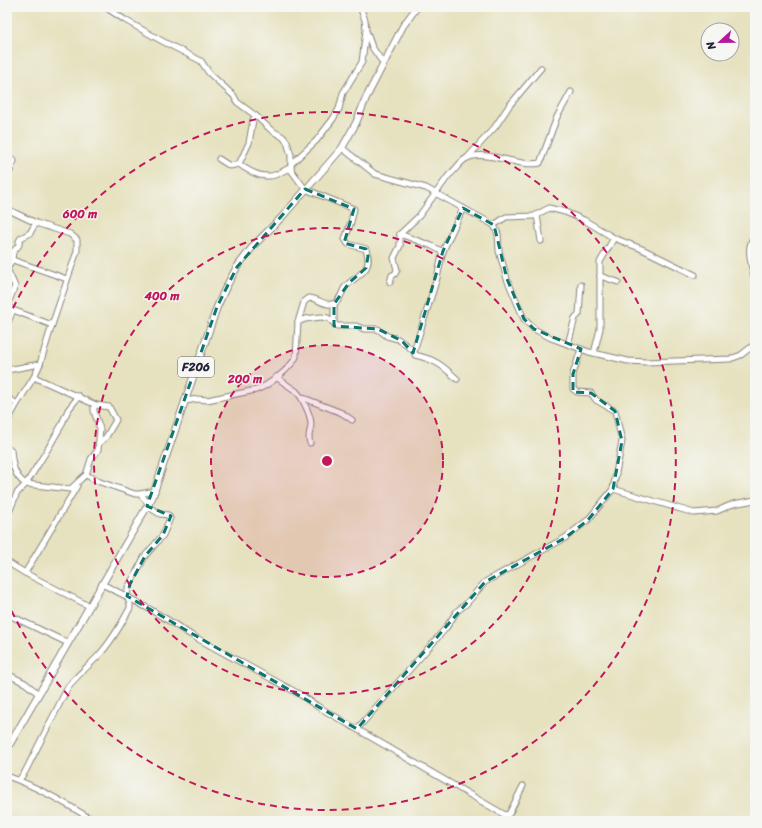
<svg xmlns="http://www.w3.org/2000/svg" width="762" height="828" viewBox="0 0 762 828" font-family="Sriracha,sans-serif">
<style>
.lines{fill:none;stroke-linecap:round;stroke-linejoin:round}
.minor-casing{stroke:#84827c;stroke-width:7}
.major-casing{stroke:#84827c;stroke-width:8}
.minor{stroke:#fff;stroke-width:5}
.major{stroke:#fff;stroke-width:6}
.marked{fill:none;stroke:#0f766e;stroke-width:3;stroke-dasharray:8 5;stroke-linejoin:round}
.ring{fill:none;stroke:#c2185b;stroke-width:2;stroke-dasharray:7 5}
.labels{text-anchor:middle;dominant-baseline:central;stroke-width:3;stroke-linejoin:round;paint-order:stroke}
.shield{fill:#f6f6f2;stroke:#626272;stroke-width:1}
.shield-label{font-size:12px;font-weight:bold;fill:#22223b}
.centre{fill:#c2185b;stroke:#f6f6f2;stroke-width:2}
.ring-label{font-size:12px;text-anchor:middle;font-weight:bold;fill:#c2185b;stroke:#f6f6f2;stroke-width:3;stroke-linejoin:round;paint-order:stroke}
</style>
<rect width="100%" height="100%" fill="#f6f6f2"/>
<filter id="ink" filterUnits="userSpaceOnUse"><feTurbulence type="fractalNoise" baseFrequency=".025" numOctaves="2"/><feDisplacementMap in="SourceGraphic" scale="8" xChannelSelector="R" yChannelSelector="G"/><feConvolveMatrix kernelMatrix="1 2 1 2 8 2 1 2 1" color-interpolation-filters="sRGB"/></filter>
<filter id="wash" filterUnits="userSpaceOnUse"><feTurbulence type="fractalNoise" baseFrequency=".012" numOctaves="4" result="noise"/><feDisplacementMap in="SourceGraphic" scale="16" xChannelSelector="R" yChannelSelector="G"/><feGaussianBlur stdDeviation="0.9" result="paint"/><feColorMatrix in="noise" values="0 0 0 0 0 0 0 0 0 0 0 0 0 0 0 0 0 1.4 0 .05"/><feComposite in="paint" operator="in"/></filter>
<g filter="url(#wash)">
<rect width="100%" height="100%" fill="#e6e1be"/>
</g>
<g filter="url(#ink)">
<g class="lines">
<defs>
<g id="minor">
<path d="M105,7L125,20L162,41L201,61L209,73L234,96L237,102L256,116L271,130L283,137L287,142L291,155V170L305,189L354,209L351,222L345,239L348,244L366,249C368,255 370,262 366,268C361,276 351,280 345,287C341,293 340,303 332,304C324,306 318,298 309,298L304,302L298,322"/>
<path d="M367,33L372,47L383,63"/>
<path d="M342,148L375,174L426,188L494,225L498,234L499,251L507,279L524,319L534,329L551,338L589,352L628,361L646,362L730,359L741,355L755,344"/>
<path d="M467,158L495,127L509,106L541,68"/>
<path d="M7,159L14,161L7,178"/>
<path d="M219,159L230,166L239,164"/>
<path d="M239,164C247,170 259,177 270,176C276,176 285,170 291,167"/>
<path d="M239,164L249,143L253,120L256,116"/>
<path d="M291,164L316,141L333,119L339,109L343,93L362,62L366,30L365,20L360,7"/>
<path d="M7,209L36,223L70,234L77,240V251L52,325L40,364L34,377L17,404"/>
<path d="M537,215L541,241"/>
<path d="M494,225L506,217L534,216L549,208L565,212L584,220L614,238L642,249L695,275"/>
<path d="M755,236C744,246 753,269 755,282"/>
<path d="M443,252L432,246L400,234L419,216L449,175C456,170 459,162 467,158C486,149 520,168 540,163L557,117L571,92"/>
<path d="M7,258L67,279"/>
<path d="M600,276L618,282"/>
<path d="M390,282L392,275L395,274L397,270L394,258L400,246V234"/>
<path d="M334,304V323"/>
<path d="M7,306L15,286L7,269L12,260L13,252L19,245V241L21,238L30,233L36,223"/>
<path d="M7,306L13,310L52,325"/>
<path d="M7,325L13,310"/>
<path d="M568,344L575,318L579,314L581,285"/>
<path d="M594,353L600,329V262L614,238"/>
<path d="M7,370L40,364"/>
<path d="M34,377L96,405L109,407L116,420L106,437L99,443"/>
<path d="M276,377L296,391L301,397L342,413L352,420"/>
<path d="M457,379C442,365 436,360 415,355L414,351L437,278L443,251L463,208"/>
<path d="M7,397L17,404L7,422"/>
<path d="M301,397C305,405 311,415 311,424C311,431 307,435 310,443"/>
<path d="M185,401L198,399L207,400L256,390C268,386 290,369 296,357L298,322L305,319L321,317L328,318L337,326H356L364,329H378L387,336L398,339L414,351"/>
<path d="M7,449L11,450C12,463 14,477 26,484L70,489C76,485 80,479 86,475L91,459L98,450L100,429L94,411V407L96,405"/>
<path d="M86,475L100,482L135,494H140L155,491"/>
<path d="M613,489L694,513L717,511L733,504L755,500"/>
<path d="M140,494L149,504"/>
<path d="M7,517L17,493L26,484L49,447L61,426L68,410L79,396"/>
<path d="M7,562L25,573L89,606"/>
<path d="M25,573L77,486"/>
<path d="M102,584C133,599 163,616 191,635L301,695L317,706L505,815L509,814L523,786"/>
<path d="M7,614L68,643"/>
<path d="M7,674L25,683L39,694"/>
<path d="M357,729L446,628L457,611L465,605L485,582L565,538L588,520L613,489L622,441L615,411L596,400L591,393L577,392L573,389V374L581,349"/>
<path d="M7,776C38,787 66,803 94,821"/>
<path d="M19,780L25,772L68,687C77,675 89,666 99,655C112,641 121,625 130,608V604L127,596L128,588L145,556L163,535L170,518L168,515L160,514L147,506"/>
</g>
<path id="major" d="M7,749L152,498L217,307L226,287L237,267L254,245L282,217L342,148L356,123L366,98L403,26L417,7"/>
</defs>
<use href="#minor" class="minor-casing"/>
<use href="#major" class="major-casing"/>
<use href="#minor" class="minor"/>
<use href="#major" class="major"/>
</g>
</g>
<path class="marked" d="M305,189L354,209L344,243L366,249L368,256L366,268L349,283L334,304V326L378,329L402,341L413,353L443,251L463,208L494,225L507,279L524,319L534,329L581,349L573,374V392L591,393L615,411L622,441L613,489L588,520L565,538L485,582L357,729L127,596L130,584L145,556L163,535L171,516L147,506L217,307L237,267Z"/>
<circle cx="327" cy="461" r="116" fill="#c2185b" fill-opacity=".12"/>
<g class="ring">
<circle cx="327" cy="461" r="116"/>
<circle cx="327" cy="461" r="233"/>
<path d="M8 319A349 349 0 1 1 8 603"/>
</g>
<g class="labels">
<rect class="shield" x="178" y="357" width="36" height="20" rx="3"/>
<g class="shield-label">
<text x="196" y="367">F206</text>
</g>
</g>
<circle cx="327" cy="461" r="6" class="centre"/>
<g class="ring-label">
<text x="80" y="218">600 m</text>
<text x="162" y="300">400 m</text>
<text x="245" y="383">200 m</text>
</g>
<rect width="762" height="828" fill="none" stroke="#f6f6f2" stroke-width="24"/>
<g transform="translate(720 42) rotate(248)"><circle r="19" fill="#f6f6f2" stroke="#a1a1a9"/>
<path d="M0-3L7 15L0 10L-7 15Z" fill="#b5179e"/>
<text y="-6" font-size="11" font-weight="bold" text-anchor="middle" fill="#22223b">N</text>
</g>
</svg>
